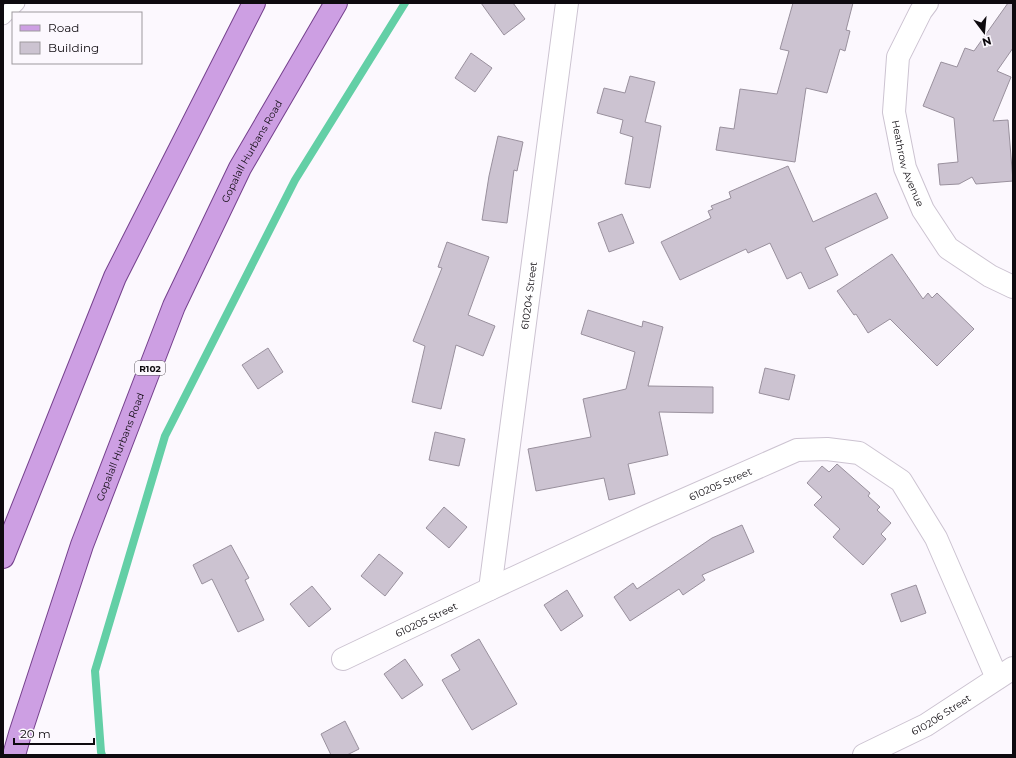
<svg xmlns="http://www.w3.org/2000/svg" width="1016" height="758" viewBox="0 0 1016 758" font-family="Montserrat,sans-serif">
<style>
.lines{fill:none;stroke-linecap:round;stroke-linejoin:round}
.stream{stroke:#63cfa6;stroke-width:8}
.building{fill:#ccc3d1;stroke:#99909d}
.service-casing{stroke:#ccc3d1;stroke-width:17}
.minor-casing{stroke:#ccc3d1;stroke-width:24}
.primary-casing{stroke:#75418d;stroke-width:24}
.service{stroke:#fff;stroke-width:15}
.minor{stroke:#fff;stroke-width:22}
.primary{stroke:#cd9fe3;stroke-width:22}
.labels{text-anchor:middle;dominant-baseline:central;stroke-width:3;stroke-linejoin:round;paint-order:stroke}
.shield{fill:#fcf8fe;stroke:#555157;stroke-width:1}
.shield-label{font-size:9px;font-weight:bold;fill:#0e0a0f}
.street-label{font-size:10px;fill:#0e0a0f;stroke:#fcf8fe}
</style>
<rect width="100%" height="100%" fill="#fcf8fe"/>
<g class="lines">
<path class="stream" d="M102,755L101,752L95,671L165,436L295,180L405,3"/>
</g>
<g class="building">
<path d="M481,3H513L525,19L504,35Z"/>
<path d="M793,3H853L846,30L850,31L845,51L840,49L827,93L806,88L795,162L716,150L720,127L734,129L740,89L777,94L789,51L780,49Z"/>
<path d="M1008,3H1013V48L997,71L1011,77L993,121L1008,120L1013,181L976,184L972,177L959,184L940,185L938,164L958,162L954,118L923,106L941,62L957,67L965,48L974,51Z"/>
<path d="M471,53L492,68L475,92L455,78Z"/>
<path d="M630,76L655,82L645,122L661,126L650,188L625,184L633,137L620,133L623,120L597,113L604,88L625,93Z"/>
<path d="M498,136L523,142L517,171L514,170L507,223L482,220L489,176Z"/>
<path d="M788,166L813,222L876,193L888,218L825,248L838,275L809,289L801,272L787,279L770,243L748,253L746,249L680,280L661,242L711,218L708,211L713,209L711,206L731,198L729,192Z"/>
<path d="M622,214L634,243L609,252L598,223Z"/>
<path d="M447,242L489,257L468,315L495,326L483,356L456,345L441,409L412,402L425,346L413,341L442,268L438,267Z"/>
<path d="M892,254L923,299L928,293L932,298L937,293L974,329L937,366L890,319L868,333L856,314L854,315L837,291Z"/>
<path d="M588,310L642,327L643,321L663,327L648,386L713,387V413L659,412L668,455L628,464L635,494L609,500L604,478L536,491L528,449L591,437L583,399L626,389L635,352L581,334Z"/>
<path d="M268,348L283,372L258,389L242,365Z"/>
<path d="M765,368L795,375L789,400L759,393Z"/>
<path d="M435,432L465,439L459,466L429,460Z"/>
<path d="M837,464L870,493L868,496L880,507L877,510L891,523L881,534L886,539L863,565L833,537L840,529L814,505L822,497L807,483L822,466L829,472Z"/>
<path d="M444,507L467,527L449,548L426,528Z"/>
<path d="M742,525L754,552L702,575L705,580L683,595L679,589L630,621L614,597L633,583L637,589L712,538Z"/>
<path d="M231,545L249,578L245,580L264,620L238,632L212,579L202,584L193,565Z"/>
<path d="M379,554L403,573L385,596L361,576Z"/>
<path d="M916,585L926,613L901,622L891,594Z"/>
<path d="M312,586L331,609L309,627L290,604Z"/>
<path d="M567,590L583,616L561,631L544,605Z"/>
<path d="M479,639L517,704L472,730L442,680L460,670L451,655Z"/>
<path d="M405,659L423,685L402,699L384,674Z"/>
<path d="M345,721L359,749L347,755H331L321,734Z"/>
</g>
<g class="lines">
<defs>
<path id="service" d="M3,17L17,3"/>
<g id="minor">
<path id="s1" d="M927,3L921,11L898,57L894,112L905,168L923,210L948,248L990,276L1013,287"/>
<path id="s2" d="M490,589L567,3"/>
<path id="s3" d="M343,659L490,589L647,516L797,450L827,449L859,453L901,481L936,538L997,678"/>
<path id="s4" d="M864,755L926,725L1013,668"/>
</g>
<g id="primary">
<path d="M3,557L115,277L254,3"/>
<path id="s5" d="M14,755L20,734L82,545L174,306L240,168L336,3"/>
</g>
</defs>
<use href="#service" class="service-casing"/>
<use href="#minor" class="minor-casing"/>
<use href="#primary" class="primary-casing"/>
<use href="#service" class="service"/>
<use href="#minor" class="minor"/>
<use href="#primary" class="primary"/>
</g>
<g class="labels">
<rect class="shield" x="135" y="361" width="30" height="14" rx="3"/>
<g class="shield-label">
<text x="150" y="368">R102</text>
</g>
<g class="street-label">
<text stroke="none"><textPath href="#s5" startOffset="650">Gopalall Hurbans Road</textPath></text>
<text stroke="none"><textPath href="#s1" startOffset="170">Heathrow Avenue</textPath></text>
<text stroke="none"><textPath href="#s2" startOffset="296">610204 Street</textPath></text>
<text stroke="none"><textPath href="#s5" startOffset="326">Gopalall Hurbans Road</textPath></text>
<text stroke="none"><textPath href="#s3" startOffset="416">610205 Street</textPath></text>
<text stroke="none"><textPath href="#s3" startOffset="92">610205 Street</textPath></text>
<text stroke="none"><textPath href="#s4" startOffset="87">610206 Street</textPath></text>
</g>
</g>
<rect width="1016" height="758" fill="none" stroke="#0e0a0f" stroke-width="8"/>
<rect x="12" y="12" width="130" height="52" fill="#fcf8fe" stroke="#9d999e"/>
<rect x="20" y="25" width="20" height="6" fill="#cd9fe3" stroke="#9d999e"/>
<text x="48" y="32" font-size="12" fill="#0e0a0f">Road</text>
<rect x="20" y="42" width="20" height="12" fill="#ccc3d1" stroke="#9d999e"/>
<text x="48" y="52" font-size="12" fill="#0e0a0f">Building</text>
<g transform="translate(984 32) rotate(164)" stroke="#fcf8fe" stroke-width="3" paint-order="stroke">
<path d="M0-3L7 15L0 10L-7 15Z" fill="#0e0a0f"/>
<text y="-6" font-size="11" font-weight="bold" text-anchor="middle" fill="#0e0a0f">N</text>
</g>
<path d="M14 738v6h80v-6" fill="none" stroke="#0e0a0f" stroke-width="2"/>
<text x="20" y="738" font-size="12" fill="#0e0a0f" stroke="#fcf8fe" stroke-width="3" paint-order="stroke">20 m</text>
</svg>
